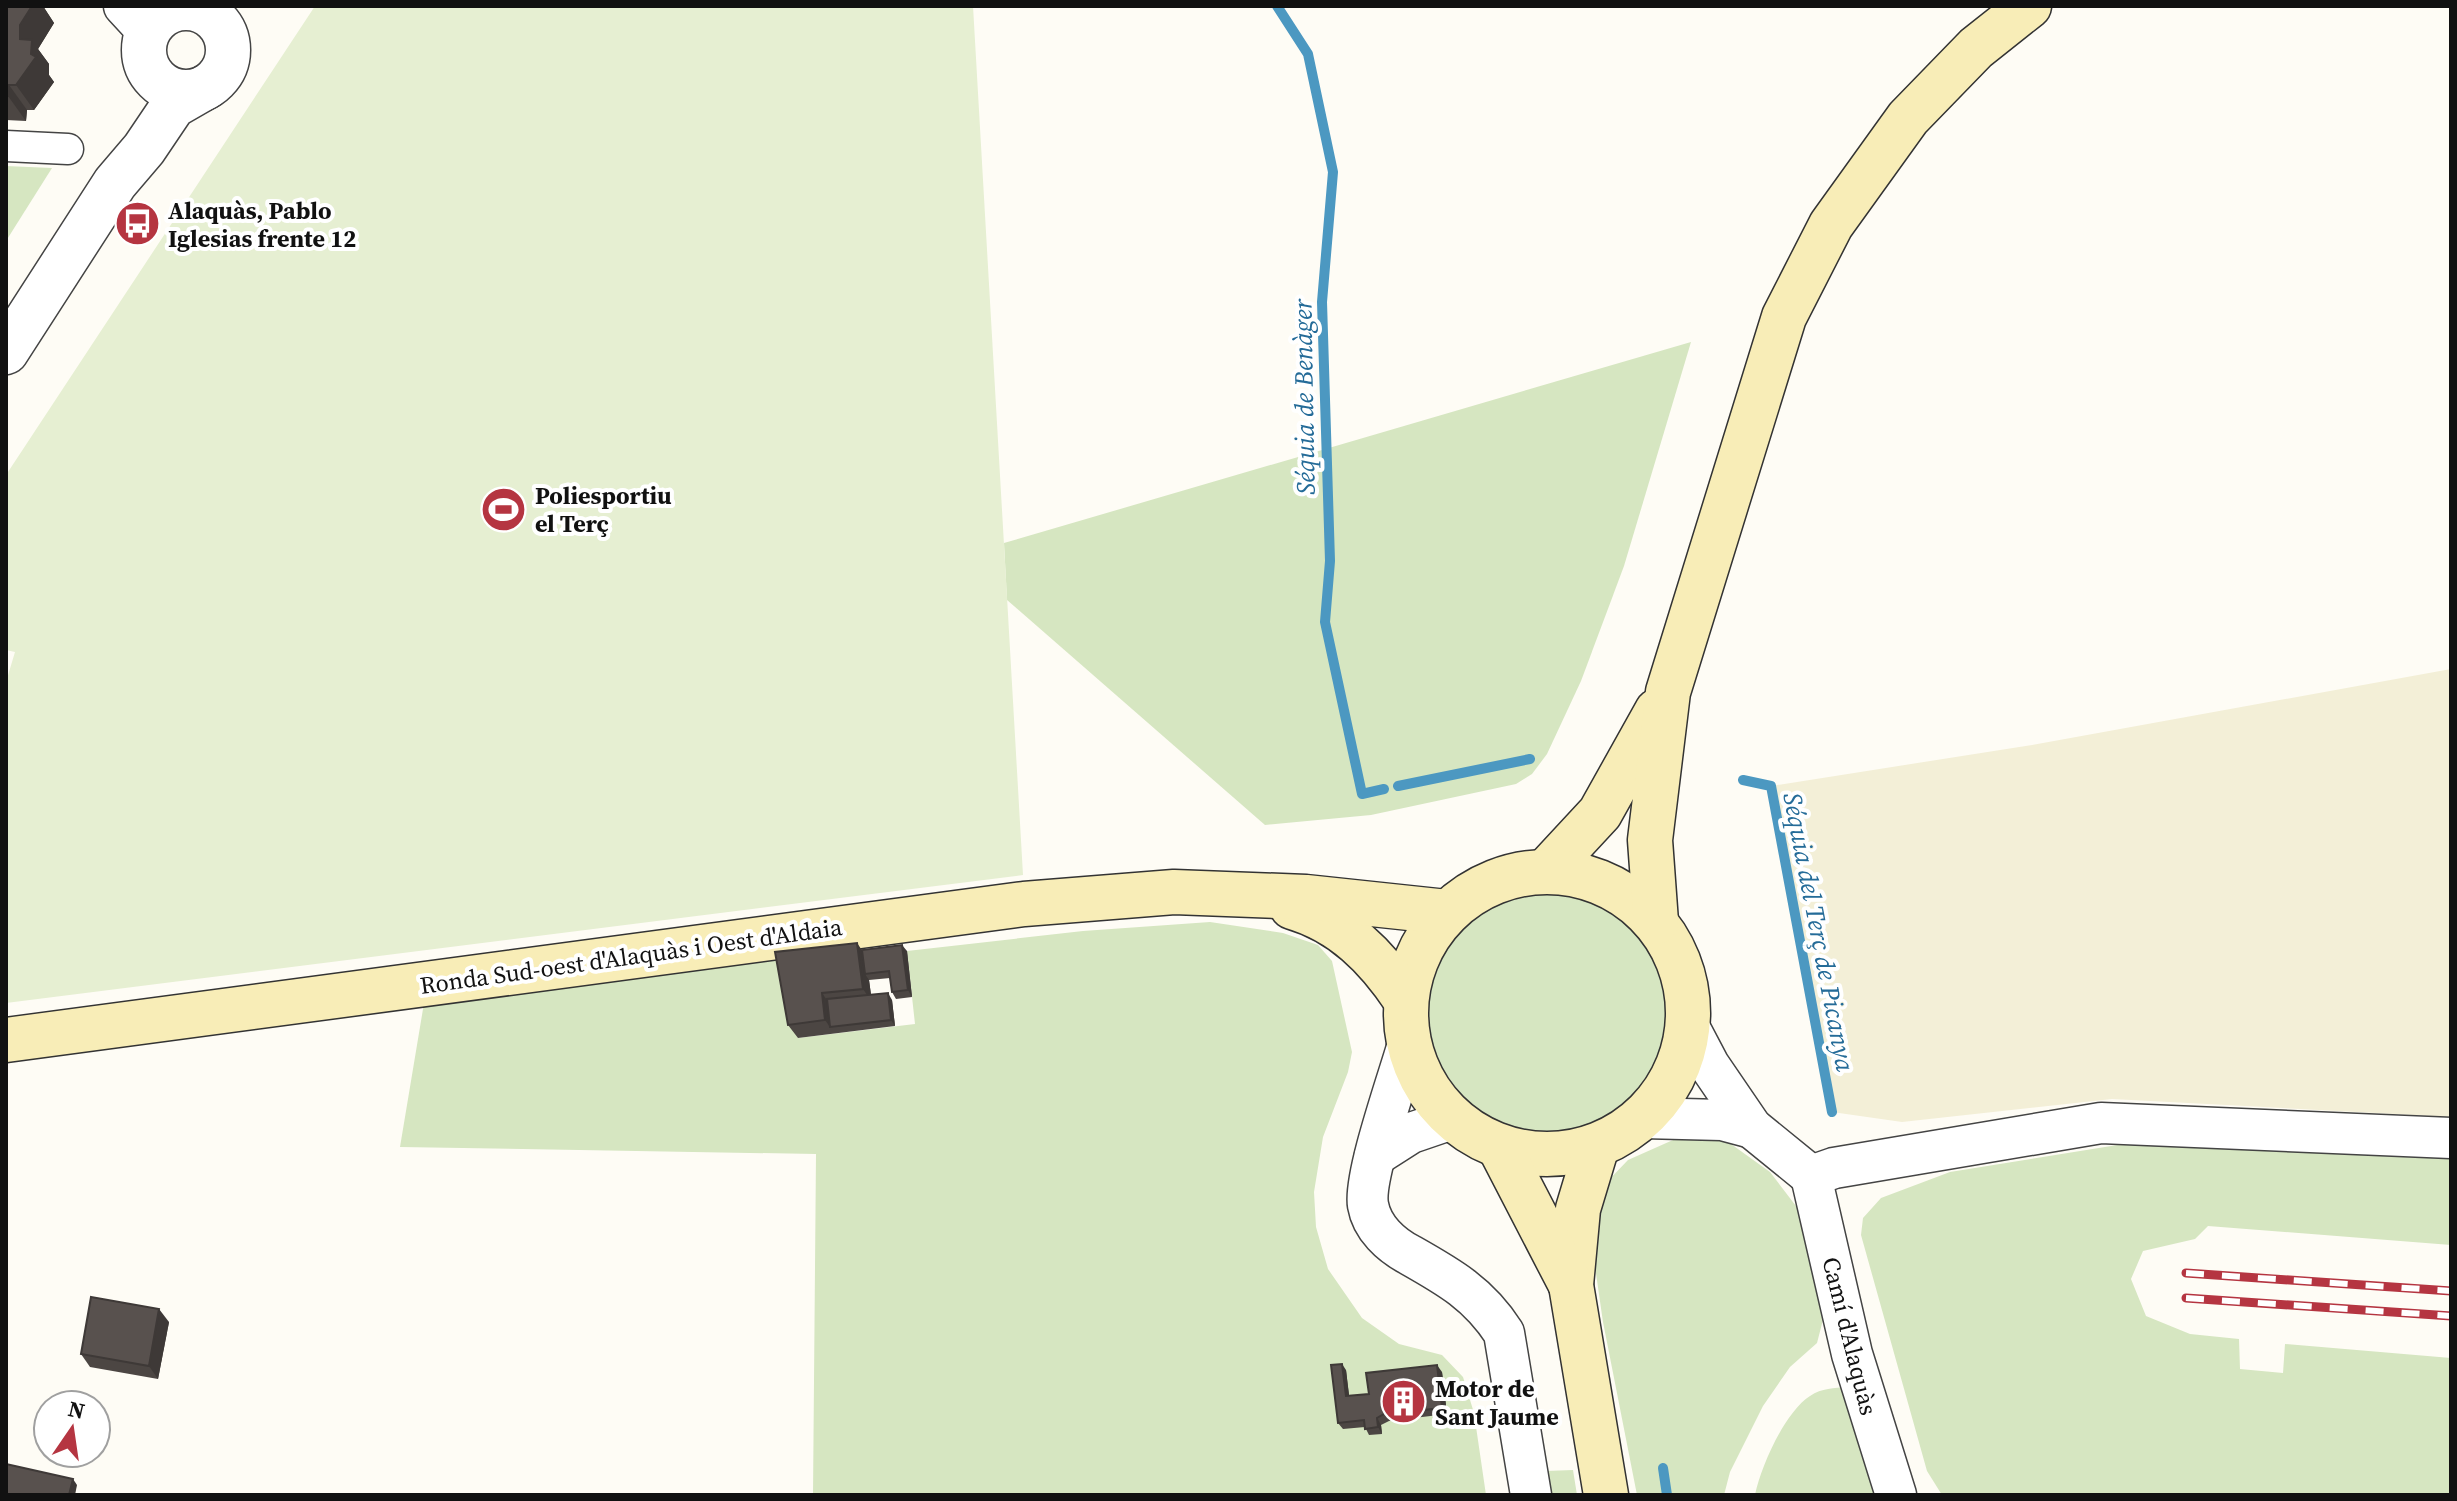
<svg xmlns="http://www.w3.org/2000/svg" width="2457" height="1501" viewBox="0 0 2457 1501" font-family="'Source Serif 4',serif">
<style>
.farmland{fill:#f3efd7}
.green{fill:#d6e6c1}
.pitch{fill:#e6efd2}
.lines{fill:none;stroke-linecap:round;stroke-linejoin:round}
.stream{stroke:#4c98c1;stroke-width:10}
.pedestrian-casing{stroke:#444;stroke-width:33}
.minor-casing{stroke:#444;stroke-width:43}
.tertiary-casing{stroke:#444;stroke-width:47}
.secondary-casing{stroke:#333;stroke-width:47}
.pedestrian{stroke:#fff;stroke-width:30}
.minor{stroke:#fff;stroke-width:40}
.tertiary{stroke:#fff;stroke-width:44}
.secondary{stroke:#f8edb7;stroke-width:44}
.rail-casing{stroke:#b53541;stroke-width:9}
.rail{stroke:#fff;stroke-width:6;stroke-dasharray:18;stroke-linecap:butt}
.wall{fill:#4c4643}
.shaded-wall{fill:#3e3937}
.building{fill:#58514e;stroke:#3e3937;stroke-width:2}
.labels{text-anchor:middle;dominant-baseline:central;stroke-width:8;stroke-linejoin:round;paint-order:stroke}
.poi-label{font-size:24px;font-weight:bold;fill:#111;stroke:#fff;text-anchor:start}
.street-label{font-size:24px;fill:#111;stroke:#fff}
.water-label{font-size:26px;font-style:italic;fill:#246b98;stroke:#fff}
</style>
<rect width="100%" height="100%" fill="#fefcf5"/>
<path class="farmland" d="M2451,669V1117L2112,1099L1902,1122L1832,1112L1771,786L2032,745Z"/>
<g class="green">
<path d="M6,166L52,168L6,241Z"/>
<path d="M1691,342L1624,566L1581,681L1547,754L1532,774L1516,784L1371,815L1265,825L1007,600L1004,543Z"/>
<circle cx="1548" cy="1017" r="123"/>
<path d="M1210,922L1283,933L1318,945L1332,961L1352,1052L1348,1072L1323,1137L1314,1192L1316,1227L1328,1269L1362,1318L1399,1344L1442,1355L1463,1377L1474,1413L1486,1495H813L816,1154L400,1147L425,997L781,948L798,1038L915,1024L907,951L1083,931Z"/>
<path d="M1706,1134L1731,1144L1770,1172L1799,1210L1826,1308L1817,1343L1790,1367L1763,1406L1730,1472L1724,1495H1637L1603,1322L1590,1232L1604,1185L1628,1160L1682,1136Z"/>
<path d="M2136,1142L2451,1159V1245L2208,1226L2195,1239L2143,1251L2131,1279L2146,1316L2190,1334L2239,1339L2240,1369L2283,1373L2285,1344L2451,1358V1495H1942L1927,1471L1861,1235L1863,1218L1881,1198L1950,1172Z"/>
<path d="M1847,1387L1879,1495H1755C1761,1466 1785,1412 1810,1396C1822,1388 1834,1388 1847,1387Z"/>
<path d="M1573,1470L1577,1495H1550L1546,1471Z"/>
</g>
<path class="pitch" d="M315,6H973L1023,875L6,1003V682L15,652L6,650V475Z"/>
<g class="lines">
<g class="stream">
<path d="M1277,6L1308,54L1333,172L1322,302L1330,561L1325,622L1362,794L1384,789"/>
<path d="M1743,780L1771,786L1832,1112"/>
<path d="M1398,786L1530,759"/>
<path d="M1663,1468L1667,1495"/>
</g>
<defs>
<path id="pedestrian" d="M6,146L68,149"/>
<g id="minor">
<path d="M124,6L148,32"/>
<path d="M174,6L179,8"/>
<path d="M1689,1027L1709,1065L1752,1128L1811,1176"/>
<path d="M1408,1044C1399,1076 1363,1177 1368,1205C1372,1228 1391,1245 1410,1255C1449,1277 1479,1294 1504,1333L1531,1495"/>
<path d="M1643,1118L1722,1120L1752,1128"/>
<path d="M1375,1156L1411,1133L1452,1119"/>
<path d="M1811,1176L1834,1168L2101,1123L2451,1138"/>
<path d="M1811,1176L1852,1354L1896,1495"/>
</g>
<g id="tertiary">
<circle cx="186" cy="50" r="42"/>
<path d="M6,352L115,183L144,149L173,106L206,87"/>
</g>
<g id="secondary">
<path d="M1549,868L1600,813L1657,711"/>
<circle cx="1547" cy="1013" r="141"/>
<path d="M1292,907C1343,922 1377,957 1405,999"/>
<path d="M1656,922L1650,840L1668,692L1784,317L1831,225L1908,118L1976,48L2029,6"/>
<path d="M6,1040L1024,904L1174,892L1306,897L1447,912"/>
<path d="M1597,1146L1578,1209L1571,1285L1606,1495"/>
<path d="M1500,1148L1571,1285"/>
</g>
</defs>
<use href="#pedestrian" class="pedestrian-casing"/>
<use href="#minor" class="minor-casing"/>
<use href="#tertiary" class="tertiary-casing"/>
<use href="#secondary" class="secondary-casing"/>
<use href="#pedestrian" class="pedestrian"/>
<use href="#minor" class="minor"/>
<use href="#tertiary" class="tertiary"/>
<use href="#secondary" class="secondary"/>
<defs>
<g id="rail">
<path d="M2186,1273L2451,1291"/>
<path d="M2186,1298L2451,1316"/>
</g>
</defs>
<use href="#rail" class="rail-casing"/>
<use href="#rail" class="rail"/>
</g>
<g class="wall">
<path d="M6,6H43L54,23L38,49L49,64V75L54,82L34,110H27L26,121L6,120Z"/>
<path d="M862,950L907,951L912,997L896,999L892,992L890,978L869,980L871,995L892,1000L895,1026L798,1038L788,1025Z"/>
<path d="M169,1322L158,1379L90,1367L81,1354Z"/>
<path d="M1346,1370L1349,1396L1369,1394L1442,1372L1447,1414L1389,1421L1381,1425L1382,1434L1369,1435L1365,1427L1343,1429L1338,1423Z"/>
</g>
<g class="shaded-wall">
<path d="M32,6H43L54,23L38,49L49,64V75L54,82L34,110L16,85L20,25Z"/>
<path d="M9,85L27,110L26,121L8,96Z"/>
<path d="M857,943L866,956L865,974L869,980L872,1002L863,989Z"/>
<path d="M902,945L907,951L912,997L908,990Z"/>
<path d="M822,993L831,1006L830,1027L825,1020Z"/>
<path d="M888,993L892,1000L895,1026L891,1020Z"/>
<path d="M159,1309L169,1322L158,1379L149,1366Z"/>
<path d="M1342,1364L1346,1370L1350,1403L1346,1396Z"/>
<path d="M1437,1365L1442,1372L1447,1414L1442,1408Z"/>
<path d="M1377,1418L1381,1425L1382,1434L1378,1427Z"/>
<path d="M73,1479L77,1485L75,1495H69Z"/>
</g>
<g class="building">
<path d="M6,6H32L20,25V39L32,40L31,54L36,57L16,85H9L8,96H6Z"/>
<path d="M857,943L863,989L822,993L825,1020L788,1025L775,952Z"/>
<path d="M902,945L908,990L892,992L889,971L865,974L862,950Z"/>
<path d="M888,993L891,1020L830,1027L827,999Z"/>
<path d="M91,1297L159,1309L149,1366L81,1354Z"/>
<path d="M1342,1364L1346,1396L1369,1394L1366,1373L1437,1365L1442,1408L1384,1414L1377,1418L1378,1427L1365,1429L1364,1420L1338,1423L1331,1365Z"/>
<path d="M6,1464L73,1479L69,1495H6Z"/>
</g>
<defs>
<symbol id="bus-disc" viewBox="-11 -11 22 22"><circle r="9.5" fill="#b53541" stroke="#fff"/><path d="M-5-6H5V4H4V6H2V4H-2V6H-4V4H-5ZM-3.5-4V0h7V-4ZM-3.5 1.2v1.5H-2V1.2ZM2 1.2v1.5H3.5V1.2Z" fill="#fff"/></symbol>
<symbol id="stadium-disc" viewBox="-11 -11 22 22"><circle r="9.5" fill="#b53541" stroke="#fff"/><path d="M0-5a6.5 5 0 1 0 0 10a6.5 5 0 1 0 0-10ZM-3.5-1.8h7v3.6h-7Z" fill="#fff"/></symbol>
<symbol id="building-disc" viewBox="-11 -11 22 22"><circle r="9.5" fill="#b53541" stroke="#fff"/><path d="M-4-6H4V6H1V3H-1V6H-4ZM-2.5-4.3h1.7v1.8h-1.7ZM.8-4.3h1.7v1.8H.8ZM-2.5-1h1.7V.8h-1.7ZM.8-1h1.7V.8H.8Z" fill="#fff"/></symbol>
</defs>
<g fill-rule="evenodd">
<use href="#bus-disc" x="112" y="198" width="51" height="51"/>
<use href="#stadium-disc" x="478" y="484" width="51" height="51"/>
<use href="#building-disc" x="1378" y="1376" width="51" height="51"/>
</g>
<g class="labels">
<g class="poi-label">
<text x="168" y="210">Alaquàs, Pablo<tspan x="168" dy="28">Iglesias frente 12</tspan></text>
<text x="535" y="495">Poliesportiu<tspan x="535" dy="28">el Terç</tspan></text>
<text x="1435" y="1388">Motor de<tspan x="1435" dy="28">Sant Jaume</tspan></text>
</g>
<g class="street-label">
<text transform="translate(631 956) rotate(-8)">Ronda Sud-oest d'Alaquàs i Oest d'Aldaia</text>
<text transform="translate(1850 1336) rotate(76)">Camí d'Alaquàs</text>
</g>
<g class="water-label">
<text transform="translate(1304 397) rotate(-91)">Séquia de Benàger</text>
<text transform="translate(1819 932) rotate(79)">Séquia del Terç de Picanya</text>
</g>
</g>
<rect width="2457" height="1501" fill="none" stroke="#111111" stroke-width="16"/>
<g transform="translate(72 1429) rotate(13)"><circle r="38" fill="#ffffff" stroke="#a0a0a0" stroke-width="2"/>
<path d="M0-6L14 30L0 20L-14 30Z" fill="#b53541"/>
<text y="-12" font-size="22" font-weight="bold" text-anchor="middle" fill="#111111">N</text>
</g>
</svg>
